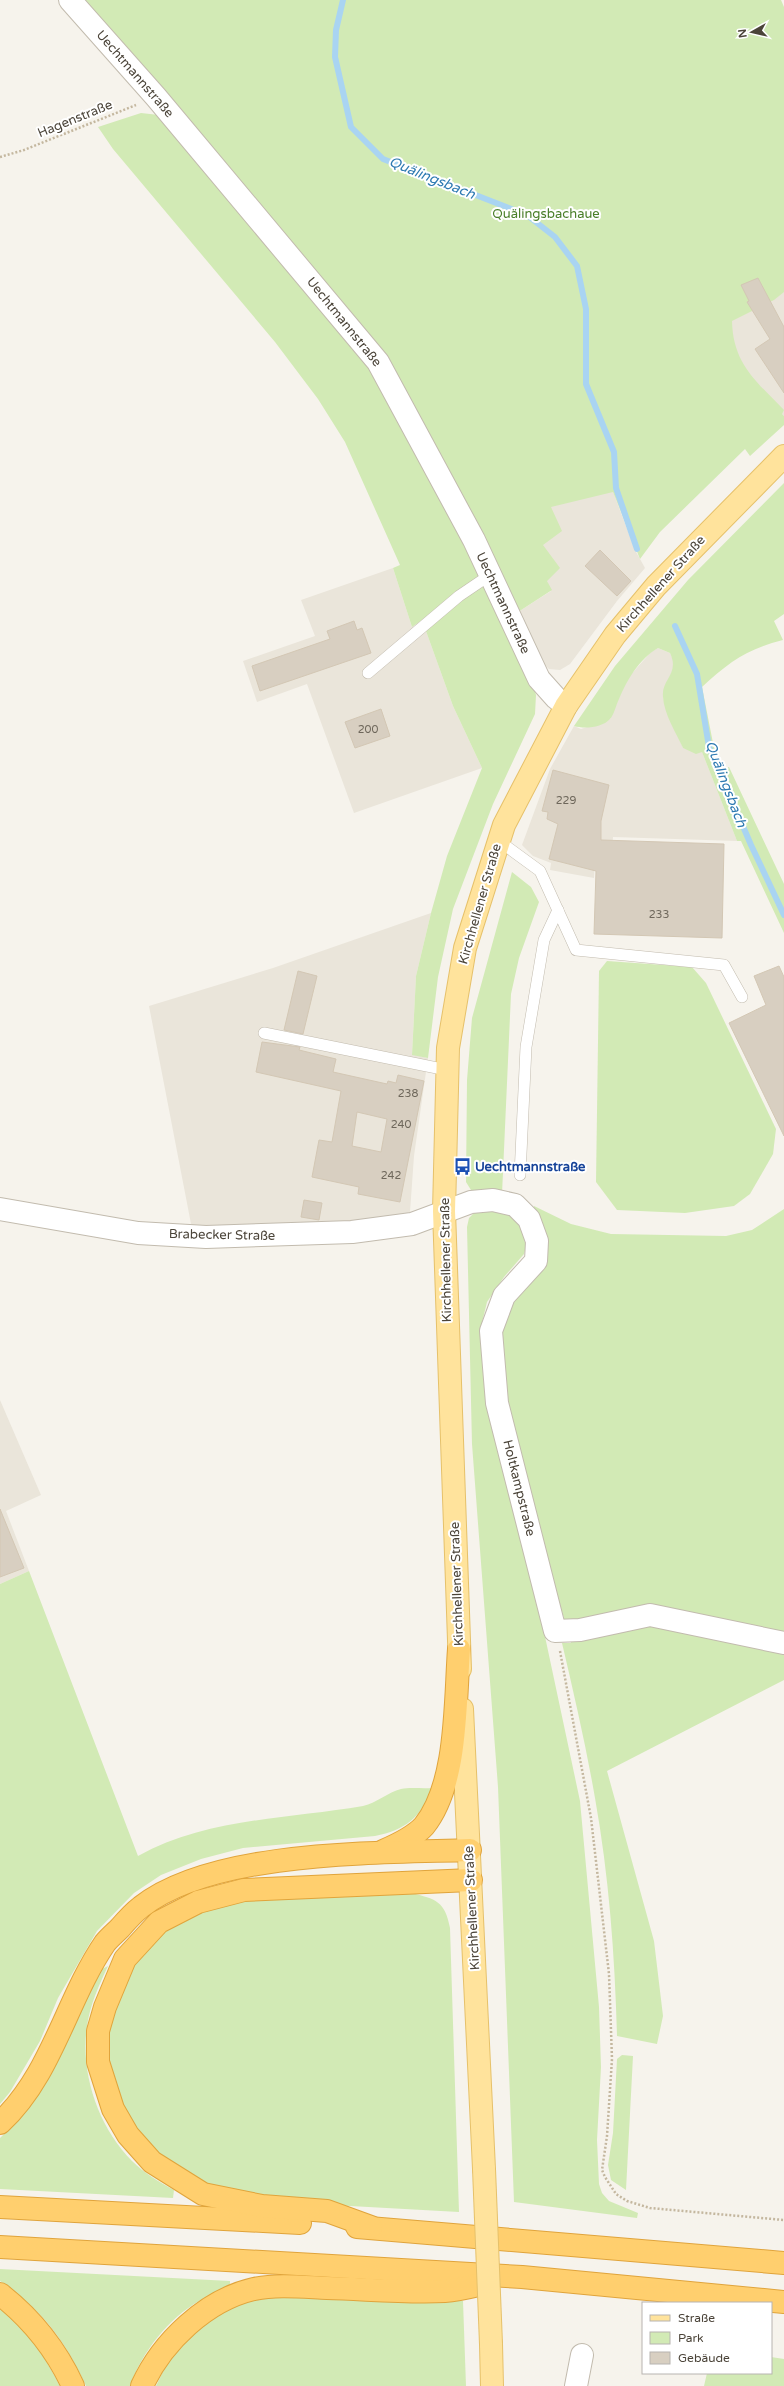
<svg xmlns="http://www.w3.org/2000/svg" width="784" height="2386" viewBox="0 0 784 2386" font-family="'Varela Round',sans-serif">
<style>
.residential{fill:#eae5da}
.green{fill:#d2eab5}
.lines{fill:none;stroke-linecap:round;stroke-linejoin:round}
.stream{stroke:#a9d4f2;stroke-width:6}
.building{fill:#d8cfc1;stroke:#d3c7b4;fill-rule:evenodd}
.service-casing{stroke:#c2bbae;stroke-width:12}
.minor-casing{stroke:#c2bbae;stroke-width:24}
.primary-casing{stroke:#e6c16a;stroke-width:24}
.motorway-casing{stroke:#e0a43c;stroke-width:24}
.path{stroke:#c4b79f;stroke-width:2.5;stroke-dasharray:2 2;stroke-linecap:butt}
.service{stroke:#fff;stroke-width:11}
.minor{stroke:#fff;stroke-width:22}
.primary{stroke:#ffe39c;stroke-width:22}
.motorway{stroke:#ffcf6e;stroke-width:22}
.primary-bridge-casing{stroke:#e6c16a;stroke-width:24;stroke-linecap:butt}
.primary-bridge{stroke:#ffe39c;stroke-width:22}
.labels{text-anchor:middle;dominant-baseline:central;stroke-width:4;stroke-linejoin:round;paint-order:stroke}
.number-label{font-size:11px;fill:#6e675b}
.street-label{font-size:13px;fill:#4b4439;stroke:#fff}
.park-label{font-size:13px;fill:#4a7f2a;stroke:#fff}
.transit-label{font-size:13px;font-weight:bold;fill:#164399;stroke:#fff;text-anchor:start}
.water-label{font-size:14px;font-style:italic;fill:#2e7ab2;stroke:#fff}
</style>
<rect width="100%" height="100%" fill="#f6f3ec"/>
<g class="residential">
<path d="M784,267V416L728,364L711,292Z"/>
<path d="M612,489L635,550L645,568L617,601L570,664L560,670L549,669L538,658L515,614L551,591L547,581L543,545L551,506Z"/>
<path d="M393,568L412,627L422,620L453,706L482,768L354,813L307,684L257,702L243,661L315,636L301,600Z"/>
<path d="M658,648L670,653L674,661L673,669L663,697L669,715L683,748L702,752L737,841L613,837L612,856L595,855L594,878L550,870L551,863L533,856L522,845L550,769L574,726L581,729L610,719L627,679L651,652Z"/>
<path d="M431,913L416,976L412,1054L428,1058L414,1156L410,1212L387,1222L192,1229L149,1006L273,968Z"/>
<path d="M0,1400L41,1495L6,1511L29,1571L0,1584Z"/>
</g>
<g class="green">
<path d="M81,0H781L784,7V292L774,300L732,321C733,364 756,381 784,410L782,414L784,416V425L750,456L745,449L660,532L640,559L613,492L551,507L562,531L543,545L560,568L547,581L552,590L515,614L384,358Z"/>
<path d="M141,113L159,115L372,365L529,671L536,695L535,714L493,804L453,909L438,977L428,1058L412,1055L416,976L431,913L447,856L482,768L453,706L422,620L412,627L393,568L400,565L345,442L318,399L275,342L113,149L98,127Z"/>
<path d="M784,483V614L774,621L783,640C747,649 729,662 702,687L713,743L723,769L729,767L784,884V933L741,841H737L702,752L696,754L683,748C676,733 664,714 663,697C661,679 680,674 670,653L658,648C639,659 627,680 619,699C616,705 614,715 610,719C602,728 584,729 574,726L615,666L688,580Z"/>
<path d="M512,872L531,887L539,902L519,958L511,994L502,1194L471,1190L466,1182L467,1080L472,1018Z"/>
<path d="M607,961L692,967L706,983L776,1129L773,1154L750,1194L734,1206L685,1213L617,1210L596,1182L599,971Z"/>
<path d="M534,1206L571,1224L611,1234L726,1236L752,1230L784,1209V1680L607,1771L654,1941L663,2016L657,2044L617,2036C615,1957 609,1876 595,1798C586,1746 574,1694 562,1643H571L505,1411L497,1345L507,1309L522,1290Z"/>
<path d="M501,1209L520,1221L526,1247L524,1254L504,1277L487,1302L480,1331L580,1801L599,2007L601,2067L597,2140L599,2184L602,2193L609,2201L638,2213L637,2218L514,2202L498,1787L472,1444L467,1227L469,1218L475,1212Z"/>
<path d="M29,1571L138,1856C207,1818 287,1819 363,1806C377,1803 388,1792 401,1789C411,1787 422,1789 432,1788C421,1818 405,1830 375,1836L243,1848L201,1859L161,1875L134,1893L97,1931L58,1998L40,2041L10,2092L0,2104V1584Z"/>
<path d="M411,1893C436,1899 445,1901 450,1928L459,2212L296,2203L252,2198L192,2180L150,2151L124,2115L109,2069L108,2037L119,1987L148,1944L176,1923L200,1910L237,1899Z"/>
<path d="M108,1966C99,1985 90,2005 87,2026C80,2073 98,2127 132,2161C144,2173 159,2182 174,2190L173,2198L0,2189V2138L14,2124L34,2095L102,1969Z"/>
<path d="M622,2055L633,2056L626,2190L611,2180L608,2165L613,2133L617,2059Z"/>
<path d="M0,2269L230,2281V2288C220,2292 208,2295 199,2301C168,2319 142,2352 130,2386H86C64,2339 43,2311 0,2281Z"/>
<path d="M294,2296L463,2301L466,2386H156L167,2363L195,2332L224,2311L252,2299Z"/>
<path d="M0,2308C28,2328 44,2356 60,2386H0Z"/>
<path d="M771,2357L784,2359V2386H704L707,2373H771Z"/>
</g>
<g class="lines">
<g class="stream">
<path d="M343,0L336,30L335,57L351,127L383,159L527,215L555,237L577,266L586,309V384L614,452L616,488L637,549"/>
<path d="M675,626L697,674L709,747L751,845L784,915"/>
</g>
</g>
<g class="building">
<path d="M758,278L784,327V393L755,349L770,339L747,302L749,301L741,285Z"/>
<path d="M600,550L631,581L617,596L585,566Z"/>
<path d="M354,621L357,630L362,628L371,653L260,691L252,666L330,639L327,631Z"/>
<path d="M381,709L390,736L355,748L345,722Z"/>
<path d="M553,770L609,785L601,821V840L724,844L722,938L594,934L596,871L549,859L558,824L547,819L548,812L542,811Z"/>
<path d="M779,966L784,977V1136L729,1023L766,1005L754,976Z"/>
<path d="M298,971L317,976L303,1034L284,1030Z"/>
<path d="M262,1042L300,1047L299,1050L336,1059L333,1072L387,1084L388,1081L396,1083L398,1075L424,1081L400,1202L358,1194L359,1187L312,1177L319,1140L332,1142L341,1091L256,1072ZM357,1112L387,1119L381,1152L352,1146Z"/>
<path d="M304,1200L322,1203L319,1220L301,1217Z"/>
<path d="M0,1509L24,1568L0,1577Z"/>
</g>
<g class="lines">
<defs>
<g id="service">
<path d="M368,673L459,596L490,575"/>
<path d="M499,841L540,871L576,950L724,965L742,997"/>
<path d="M264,1033L447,1070"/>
<path d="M520,1175L526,1047L544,940L558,910"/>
</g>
<g id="minor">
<path d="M70,0L156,97L378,362L474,540L539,679L556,698L566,706"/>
<path d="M0,1209L138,1233L206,1237L352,1232L412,1224L471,1202L493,1200L515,1205L529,1219L537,1241L536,1261L504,1296L491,1331L497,1403L555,1631L580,1630L650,1615L784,1643"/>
<path d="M576,2386L582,2355"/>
</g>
<g id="primary">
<path d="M460,1669L444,1211L448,1048L465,948L504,825L566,706L615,635L656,586L784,456"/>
<path d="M462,1709L484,2169"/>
<path d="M491,2344L492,2386"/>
</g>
<g id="motorway">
<path d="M383,1851C397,1845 414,1837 424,1826C458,1784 455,1702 459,1649"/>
<path d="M0,2123C52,2075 66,2000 105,1943C109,1938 115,1933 120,1928C126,1921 133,1913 141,1907C213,1850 380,1853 470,1850"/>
<path d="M0,2207L300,2223"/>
<path d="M357,2227L784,2263"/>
<path d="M371,2227L327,2211L262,2206L203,2194L152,2162L128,2135L113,2109L98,2062V2031L105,2007L125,1959L159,1922L198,1902L244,1890L471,1880"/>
<path d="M0,2247L522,2277L784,2302"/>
<path d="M0,2294C32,2319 56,2349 73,2386"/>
<path d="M142,2386C162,2342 206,2300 254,2289C276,2284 304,2287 327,2288C366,2289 406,2293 445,2291C459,2290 474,2286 487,2283"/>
</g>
</defs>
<use href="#service" class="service-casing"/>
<use href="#minor" class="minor-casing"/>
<use href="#primary" class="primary-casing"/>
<use href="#motorway" class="motorway-casing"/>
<g class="path">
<path d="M0,157L24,150L136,105"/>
<path d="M560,1651L591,1818L609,1974L612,2059L607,2136L602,2170L605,2177L616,2194L627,2201L650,2208L784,2220"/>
</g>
<use href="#service" class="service"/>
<use href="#minor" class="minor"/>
<use href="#primary" class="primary"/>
<use href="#motorway" class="motorway"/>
<defs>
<path id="primary-bridge" d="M484,2169L491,2344"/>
</defs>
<use href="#primary-bridge" class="primary-bridge-casing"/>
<use href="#primary-bridge" class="primary-bridge"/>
</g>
<defs>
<symbol id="bus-bare" viewBox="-9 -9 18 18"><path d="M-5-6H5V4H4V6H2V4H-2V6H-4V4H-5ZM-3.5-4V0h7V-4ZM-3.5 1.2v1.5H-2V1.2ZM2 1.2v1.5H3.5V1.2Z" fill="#1a4fb4" stroke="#fff" stroke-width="2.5" paint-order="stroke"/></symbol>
</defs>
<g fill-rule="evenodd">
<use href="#bus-bare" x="450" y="1154" width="25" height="25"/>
</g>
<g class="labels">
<g class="number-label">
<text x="368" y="729">200</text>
<text x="566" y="800">229</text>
<text x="659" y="914">233</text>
<text x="408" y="1093">238</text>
<text x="401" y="1124">240</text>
<text x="391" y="1175">242</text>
</g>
<g class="street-label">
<text transform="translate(135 74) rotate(49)">Uechtmannstraße</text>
<text transform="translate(75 119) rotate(-22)">Hagenstraße</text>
<text transform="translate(344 322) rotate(51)">Uechtmannstraße</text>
<text transform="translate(661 584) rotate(-48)">Kirchhellener Straße</text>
<text transform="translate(503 603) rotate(65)">Uechtmannstraße</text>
<text transform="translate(480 904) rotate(-74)">Kirchhellener Straße</text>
<text transform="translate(222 1235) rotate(1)">Brabecker Straße</text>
<text transform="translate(446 1260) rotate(-91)">Kirchhellener Straße</text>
<text transform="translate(519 1488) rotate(76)">Holtkampstraße</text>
<text transform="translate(457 1584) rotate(-92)">Kirchhellener Straße</text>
<text transform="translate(472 1908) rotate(-93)">Kirchhellener Straße</text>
</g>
<g class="park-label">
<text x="546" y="214">Quälingsbachaue</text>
</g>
<g class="transit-label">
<text x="475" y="1167">Uechtmannstraße</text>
</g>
<g class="water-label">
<text transform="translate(432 178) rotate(22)">Quälingsbach</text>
<text transform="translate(726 784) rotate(69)">Quälingsbach</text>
</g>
</g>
<rect x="642" y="2302" width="130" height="72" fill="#ffffff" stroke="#b7b4b0"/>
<rect x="650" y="2315" width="20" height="6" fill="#ffe39c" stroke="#b7b4b0"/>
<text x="678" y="2322" font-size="12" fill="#4b4439">Straße</text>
<rect x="650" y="2332" width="20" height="12" fill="#d2eab5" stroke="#b7b4b0"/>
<text x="678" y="2342" font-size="12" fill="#4b4439">Park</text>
<rect x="650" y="2352" width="20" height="12" fill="#d8cfc1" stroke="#b7b4b0"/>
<text x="678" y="2362" font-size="12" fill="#4b4439">Gebäude</text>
<g transform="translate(752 32) rotate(262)" stroke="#ffffff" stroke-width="3" paint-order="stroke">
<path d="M0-3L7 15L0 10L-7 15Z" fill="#4b4439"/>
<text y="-6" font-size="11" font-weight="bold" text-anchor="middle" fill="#4b4439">N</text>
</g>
</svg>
